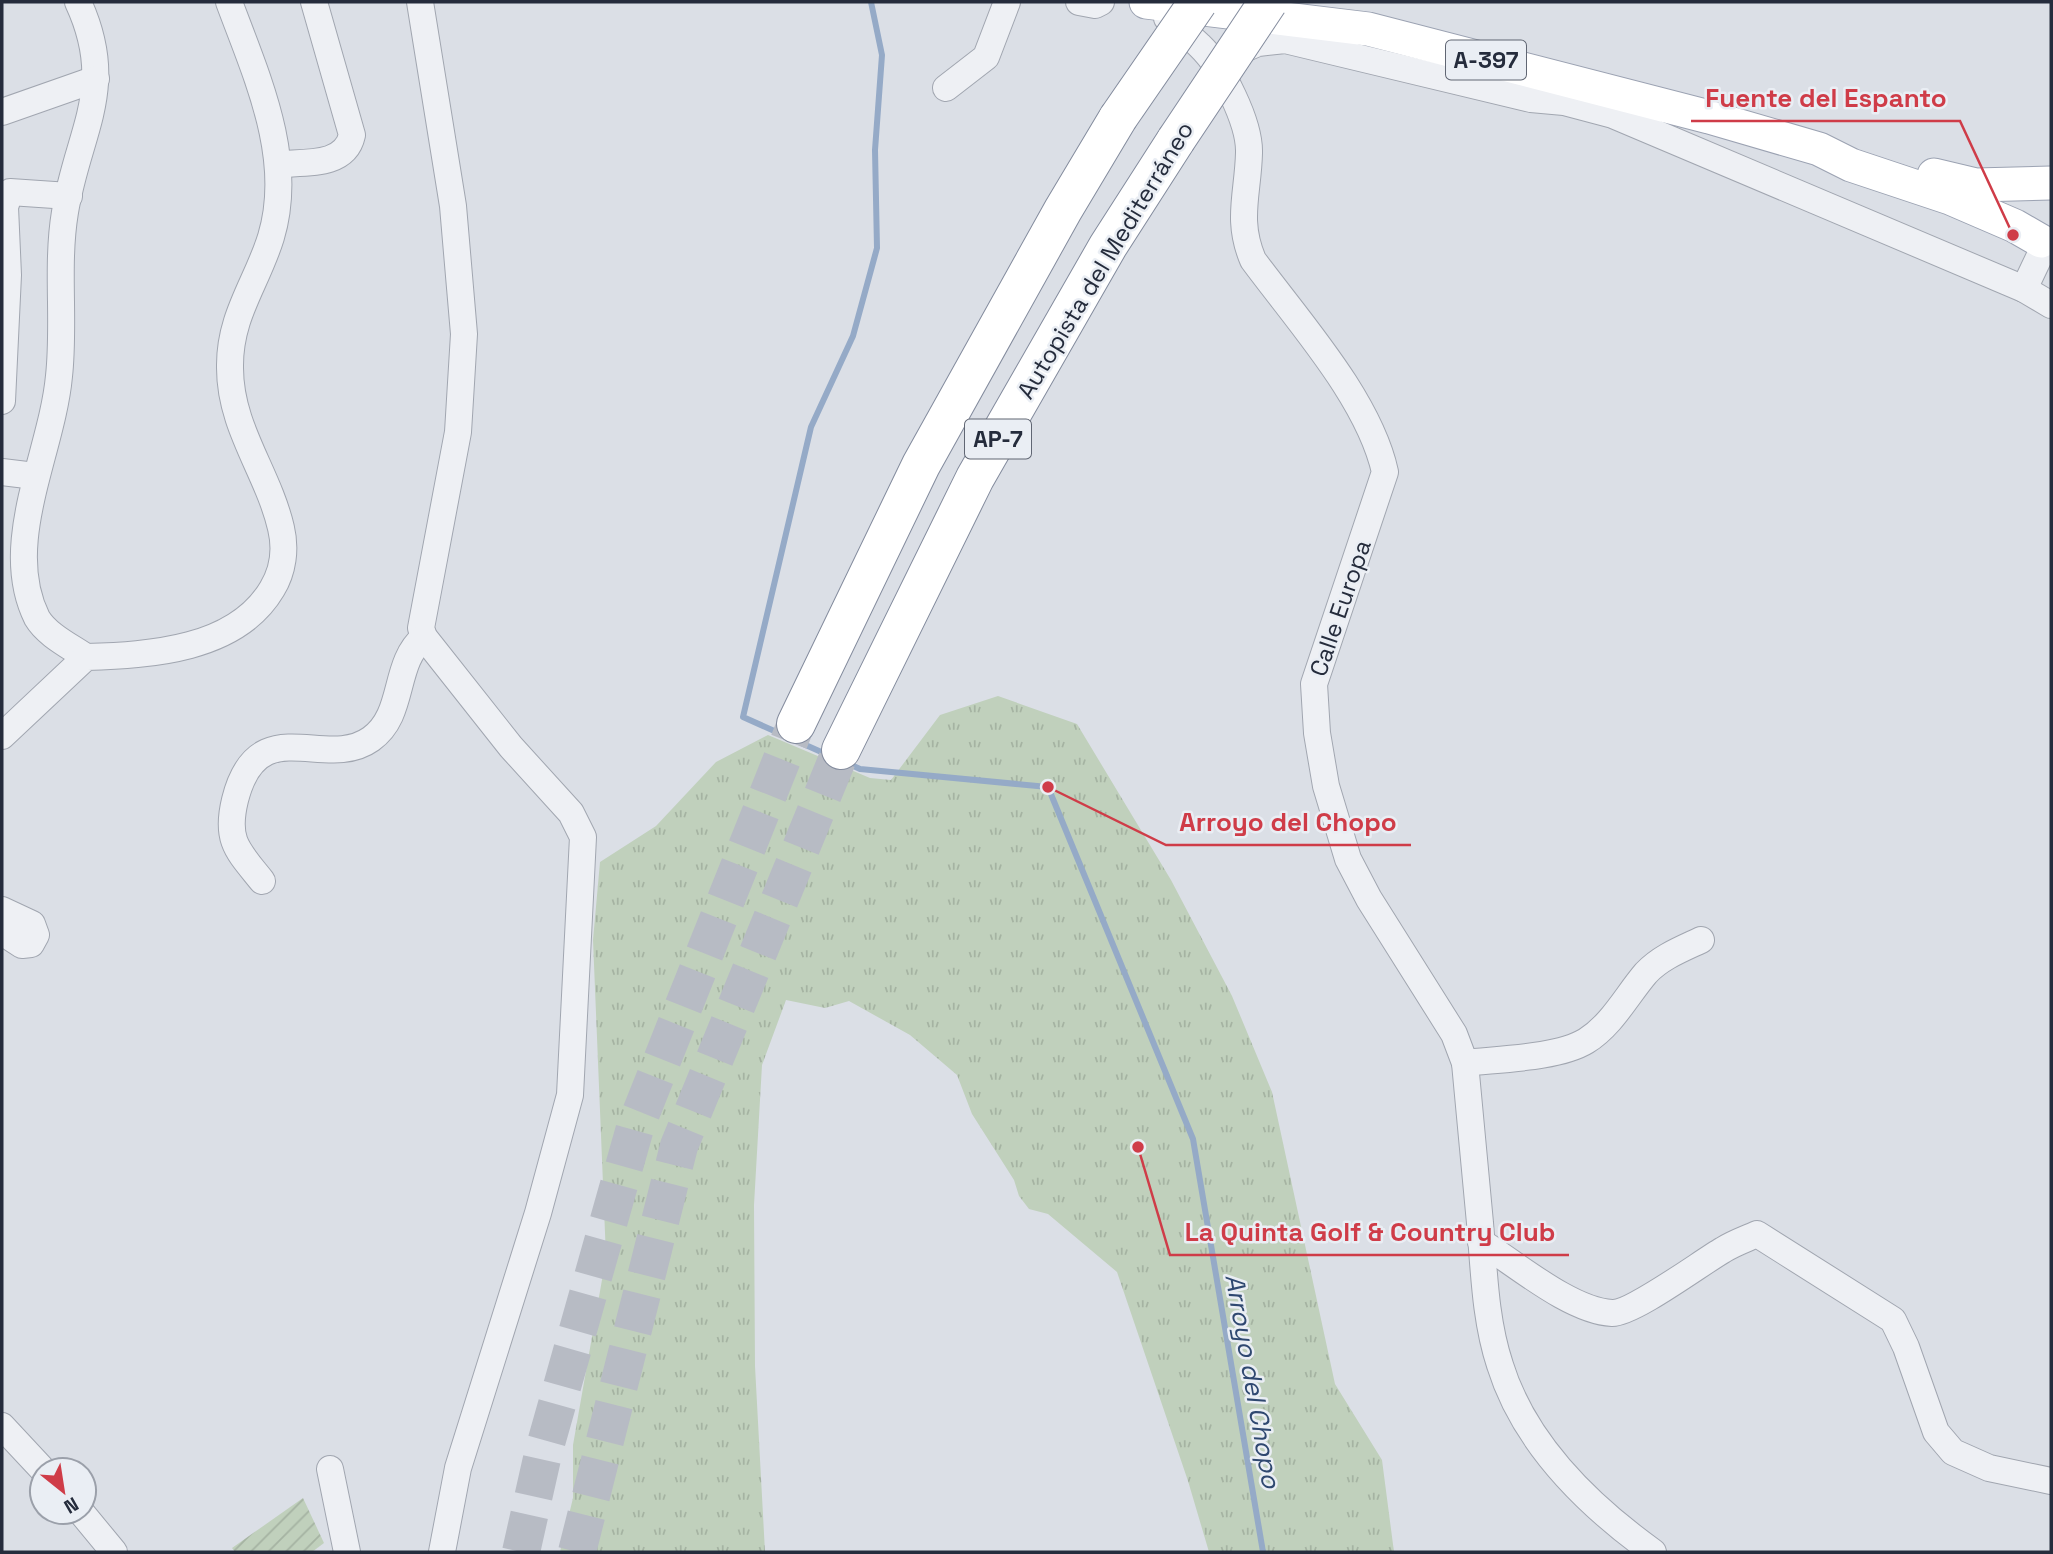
<svg xmlns="http://www.w3.org/2000/svg" width="2053" height="1554" viewBox="0 0 2053 1554" font-family="'Space Grotesk',sans-serif">
<style>
.grass{fill:url(#grass-tufts)}
.garden{fill:url(#garden-furrows)}
.lines{fill:none;stroke-linecap:round;stroke-linejoin:round}
.stream{stroke:#95aac7;stroke-width:6}
.highway-tunnel{stroke:#b7bbc4;stroke-width:38;stroke-dasharray:38 19;stroke-linecap:butt}
.minor-casing{stroke:#a1a6b0;stroke-width:28}
.major-casing{stroke:#9ba2b2;stroke-width:35}
.highway-casing{stroke:#838b9d;stroke-width:40}
.minor{stroke:#eef0f4;stroke-width:26}
.major{stroke:#fff;stroke-width:33}
.highway{stroke:#fff;stroke-width:38}
.highway-bridge-casing{stroke:#838b9d;stroke-width:40;stroke-linecap:butt}
.highway-bridge{stroke:#fff;stroke-width:38}
.labels{text-anchor:middle;dominant-baseline:central;stroke-width:5;stroke-linejoin:round;paint-order:stroke}
.shield{fill:#eaeef4;stroke:#606673;stroke-width:2}
.shield-label{font-size:23px;font-weight:bold;fill:#252c3c}
.street-label{font-size:24px;fill:#252c3c;stroke:#eaeef4}
.water-label{font-size:26px;font-style:italic;fill:#2f4870;stroke:#eaeef4}
.leader{fill:none;stroke:#cf3c48;stroke-width:2.5}
.callout-dot{fill:#cf3c48;stroke:#eaeef4;stroke-width:2.5}
.callout-label{font-size:26px;text-anchor:middle;font-weight:bold;fill:#cf3c48;stroke:#eaeef4;stroke-width:5;stroke-linejoin:round;paint-order:stroke}
</style>
<defs>
<pattern id="grass-tufts" width="24" height="20" patternUnits="userSpaceOnUse" patternTransform="scale(1.75)"><rect width="24" height="20" fill="#c0d0bc"/><path d="M3 7l-1-3M5 7V3M7 7l1-3M15 17l-1-3M17 17v-4M19 17l1-3" fill="none" stroke="#a5b3a2"/></pattern>
<pattern id="garden-furrows" width="10" height="10" patternUnits="userSpaceOnUse" patternTransform="scale(1.75)"><rect width="10" height="10" fill="#c0d0bc"/><path d="M-1 1l2-2M0 10L10 0M9 11l2-2" fill="none" stroke="#a5b3a2"/></pattern>
</defs>
<rect width="100%" height="100%" fill="#dbdfe6"/>
<path class="grass" d="M998,696L1077,724L1171,880L1232,996L1272,1092L1335,1384L1382,1460L1394,1552H1209L1188,1481L1117,1272L1048,1214L1029,1209L1019,1196L1014,1180L972,1114L957,1075L910,1035L849,1001L825,1008L786,1000L762,1065L754,1205L755,1366L765,1552H560L573,1498V1445L606,1257L593,940L600,862L656,826L716,762L768,735L870,778L891,780L940,715Z"/>
<path class="garden" d="M303,1498L324,1543L312,1552H235L232,1548Z"/>
<g class="lines">
<g class="stream">
<path d="M828,755L743,717L811,427L853,336L877,248L875,150L882,55L871,2"/>
<path d="M847,763L860,769L1048,787L1193,1139L1263,1552"/>
</g>
<g class="highway-tunnel">
<path d="M521,1552L543,1454L635,1128L796,724"/>
<path d="M577,1552L679,1146L841,750"/>
</g>
<defs>
<g id="minor">
<path d="M78,2C118,88 78,131 65,212C56,266 65,322 59,376C52,453 0,544 37,618C47,635 70,646 86,657"/>
<path d="M420,2L453,206L464,334L458,432L421,628L424,637L511,747L571,813L583,837L570,1095L538,1213L458,1468L442,1552"/>
<path d="M1079,2L1095,5L1101,2"/>
<path d="M1167,18C1178,27 1190,36 1200,46C1222,67 1250,123 1249,153C1248,194 1236,220 1253,260C1298,321 1369,399 1385,472L1314,684L1317,733L1326,786L1348,859L1369,899L1454,1034L1465,1063C1470,1117 1475,1170 1480,1223C1484,1270 1485,1320 1500,1365C1524,1443 1589,1506 1653,1552"/>
<path d="M1230,55L1258,43L1285,40L1531,99L1564,102L1613,115L2024,289L2051,305"/>
<path d="M946,88L986,57L1007,2"/>
<path d="M2,112L96,79"/>
<path d="M279,164C305,162 345,167 352,135L314,2"/>
<path d="M2024,289L2044,247"/>
<path d="M2,401L8,275L5,207L10,192L69,196"/>
<path d="M2,472L35,476"/>
<path d="M2,736L86,657C150,655 236,650 272,589C283,571 286,549 281,528C268,472 230,428 230,368C229,316 257,283 271,237C295,158 256,75 229,2"/>
<path d="M262,881C238,851 225,841 235,800C258,708 325,772 371,739C406,714 392,664 424,637"/>
<path d="M2,910L32,924L36,935L31,944L22,945L2,932"/>
<path d="M1465,1063C1499,1059 1558,1058 1586,1041C1612,1025 1627,995 1646,973C1661,957 1682,949 1701,940"/>
<path d="M1481,1242C1516,1264 1571,1311 1612,1313C1632,1314 1702,1262 1723,1250C1734,1243 1746,1239 1757,1234L1893,1320L1906,1347L1936,1432L1953,1452L1989,1468L2051,1481"/>
<path d="M2,1426L43,1470"/>
<path d="M330,1469L347,1552"/>
<path d="M81,1512L114,1552"/>
</g>
<g id="major">
<path d="M1146,2L1368,29L1709,117L1819,149L1851,165L1950,198L2015,226L2041,241"/>
<path d="M1934,175L1976,185L2051,183"/>
</g>
<g id="highway">
<path d="M796,724L921,465L1063,210L1118,118"/>
<path d="M841,750L975,478L1108,246L1176,140"/>
</g>
</defs>
<use href="#minor" class="minor-casing"/>
<use href="#major" class="major-casing"/>
<use href="#highway" class="highway-casing"/>
<use href="#minor" class="minor"/>
<use href="#major" class="major"/>
<use href="#highway" class="highway"/>
<defs>
<g id="highway-bridge">
<path d="M1118,118L1198,2"/>
<path d="M1176,140L1268,2"/>
</g>
</defs>
<use href="#highway-bridge" class="highway-bridge-casing"/>
<use href="#highway-bridge" class="highway-bridge"/>
</g>
<g class="labels">
<g class="shield">
<rect x="1446" y="40.5" width="80" height="39" rx="5"/>
<rect x="965" y="419.5" width="66" height="39" rx="5"/>
</g>
<g class="shield-label">
<text x="1486" y="60">A-397</text>
<text x="998" y="439">AP-7</text>
</g>
<g class="street-label">
<text transform="translate(1105 260) rotate(-59)">Autopista del Mediterráneo</text>
<text transform="translate(1340 608) rotate(-71)">Calle Europa</text>
</g>
<g class="water-label">
<text transform="translate(1253 1381) rotate(80)">Arroyo del Chopo</text>
</g>
</g>
<path class="leader" d="M2013 235L1960 121H1691M1048 787L1166 845H1411M1138 1147L1170 1255H1569"/>
<g class="callout-dot">
<circle cx="2013" cy="235" r="7"/>
<circle cx="1048" cy="787" r="7"/>
<circle cx="1138" cy="1147" r="7"/>
</g>
<g class="callout-label">
<text x="1826" y="107">Fuente del Espanto</text>
<text x="1288" y="831">Arroyo del Chopo</text>
<text x="1370" y="1241">La Quinta Golf &amp; Country Club</text>
</g>
<rect width="2053" height="1554" fill="none" stroke="#252c3c" stroke-width="7"/>
<g transform="translate(63 1491) rotate(150)"><circle r="33" fill="#eaeef4" stroke="#9ba0aa" stroke-width="2"/>
<path d="M0-5L12 26L0 18L-12 26Z" fill="#cf3c48"/>
<text y="-10" font-size="19" font-weight="bold" text-anchor="middle" fill="#252c3c">N</text>
</g>
</svg>
